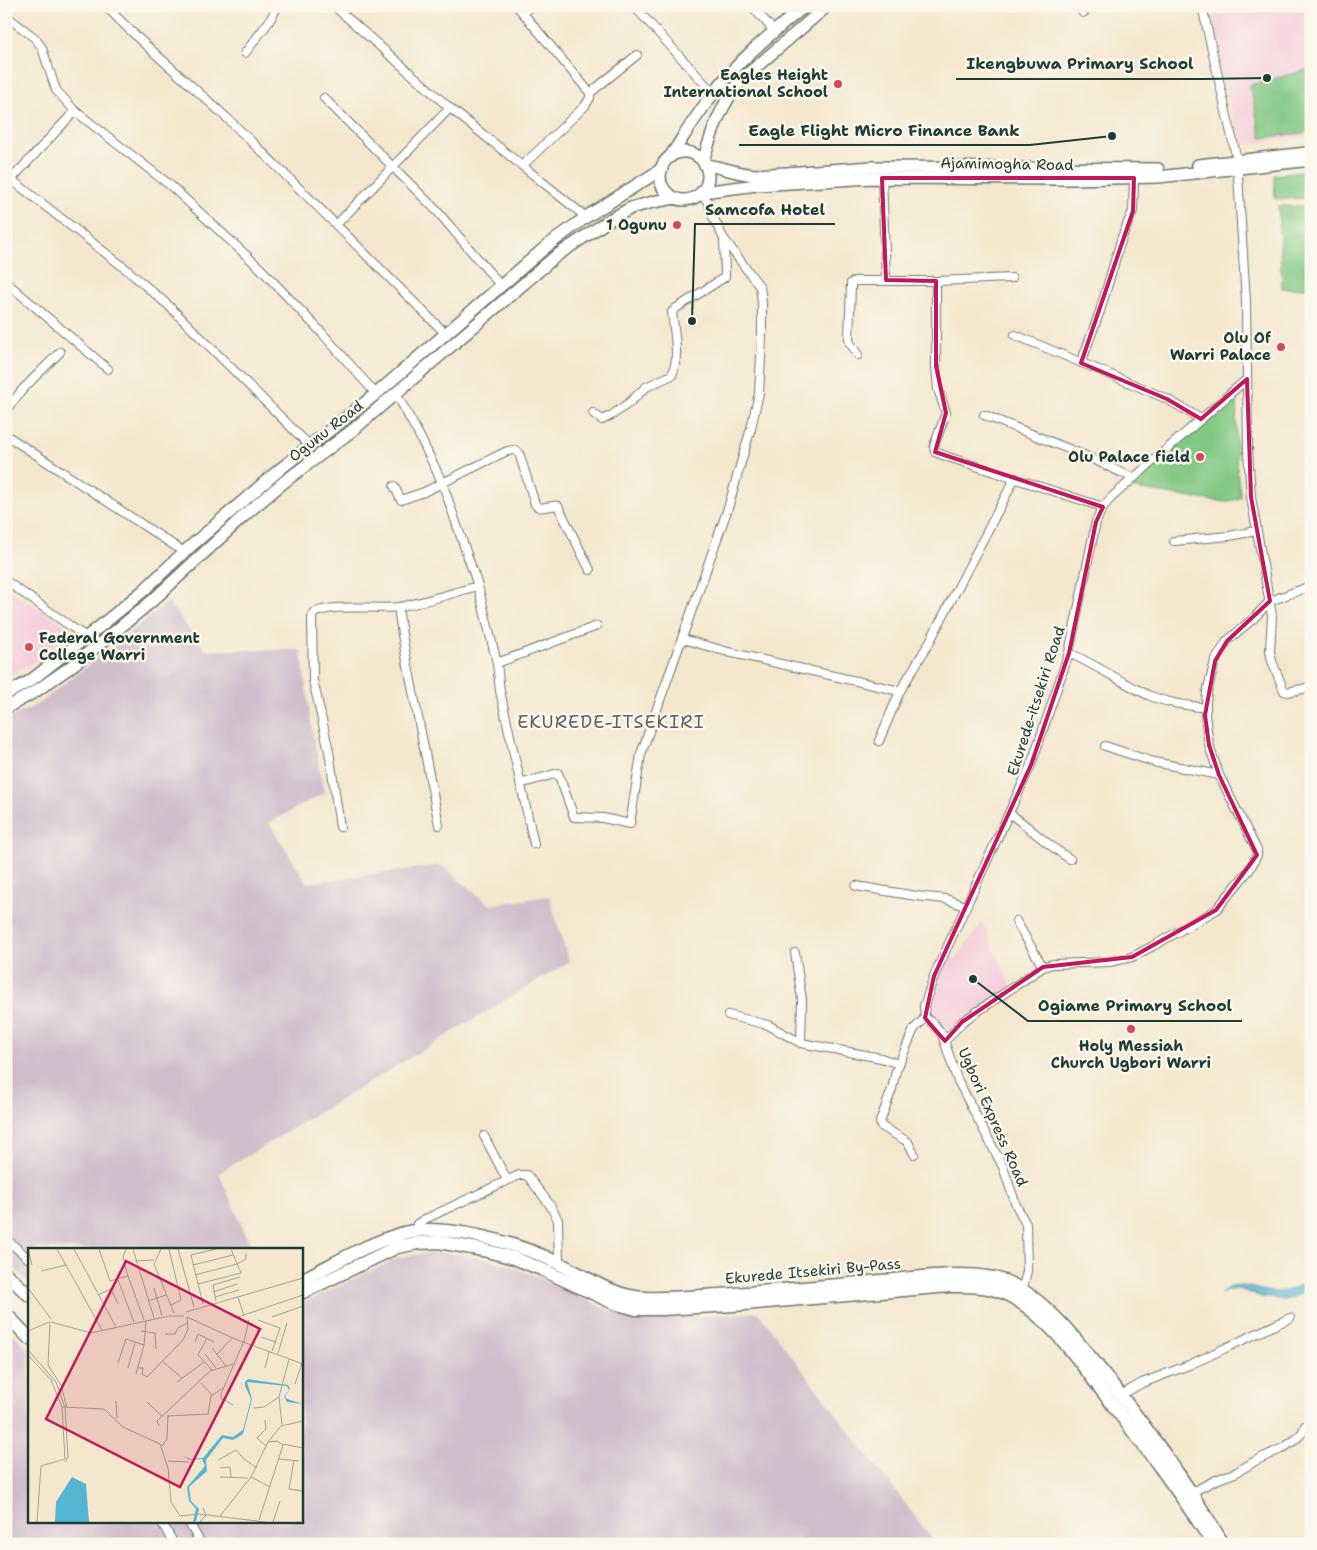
<svg xmlns="http://www.w3.org/2000/svg" width="1317" height="1550" viewBox="0 0 1317 1550" font-family="'Shantell Sans',sans-serif">
<style>
.built{fill:#f4cfdc}
.industrial{fill:#d0bdcc}
.green{fill:#80c782;stroke:#50825b}
.water{fill:#54b5d3;stroke:#3a7984}
.lines{fill:none;stroke-linecap:round;stroke-linejoin:round}
.street-casing{stroke:#6a786a;stroke-width:10}
.secondary-casing{stroke:#6a786a;stroke-width:14}
.primary-casing{stroke:#6a786a;stroke-width:15}
.street{stroke:#fff;stroke-width:8}
.secondary{stroke:#fff;stroke-width:11}
.primary{stroke:#fff;stroke-width:12}
.marked{fill:none;stroke:#c2185b;stroke-width:4;stroke-linejoin:round}
.poi-dot{fill:#d1495b;stroke:#fbf7ec;stroke-width:2}
.labels{text-anchor:middle;dominant-baseline:central;stroke-width:5;stroke-linejoin:round;paint-order:stroke}
.poi-label{font-size:15px;font-weight:bold;fill:#1f3d34;stroke:#fbf7ec;text-anchor:end}
.street-label{font-size:15px;fill:#1f3d34;stroke:#fbf7ec}
.quarter-label{font-size:18px;letter-spacing:1px;fill:#5e5f66;stroke:#fbf7ec}
.inset-road{fill:none;stroke:#9fa390;stroke-width:1}
.view{fill:#c2185b;fill-opacity:0.15;stroke:#c2185b;stroke-width:2.5}
.inset-edge{fill:none;stroke:#1f3d34;stroke-width:2.5}
.leader{fill:none;stroke:#1f3d34;stroke-width:2}
.callout-dot{fill:#1f3d34;stroke:#fbf7ec;stroke-width:2}
.callout-label{font-size:16px;text-anchor:middle;font-weight:bold;fill:#1f3d34;stroke:#fbf7ec;stroke-width:5;stroke-linejoin:round;paint-order:stroke}
</style>
<rect width="100%" height="100%" fill="#fbf7ec"/>
<filter id="ink" filterUnits="userSpaceOnUse"><feTurbulence type="fractalNoise" baseFrequency=".02" numOctaves="2"/><feDisplacementMap in="SourceGraphic" scale="10" xChannelSelector="R" yChannelSelector="G"/><feConvolveMatrix kernelMatrix="1 2 1 2 8 2 1 2 1" color-interpolation-filters="sRGB"/></filter>
<filter id="wash" filterUnits="userSpaceOnUse"><feTurbulence type="fractalNoise" baseFrequency=".0096" numOctaves="4" result="noise"/><feDisplacementMap in="SourceGraphic" scale="20" xChannelSelector="R" yChannelSelector="G"/><feGaussianBlur stdDeviation="1.12" result="paint"/><feColorMatrix in="noise" values="0 0 0 0 0 0 0 0 0 0 0 0 0 0 0 0 0 1.4 0 .05"/><feComposite in="paint" operator="in"/></filter>
<g filter="url(#wash)">
<rect width="100%" height="100%" fill="#f4e7ce"/>
<g class="built">
<path d="M761,6H788L773,20Z"/>
<path d="M1251,6H1311V135L1240,146L1207,20Z"/>
<path d="M6,588L74,630L32,663L6,676Z"/>
<path d="M982,922L1011,986L951,1031L943,1029L925,1006L930,997L942,983L935,976L942,959L949,957L956,959Z"/>
</g>
<g class="industrial">
<path d="M168,602L205,650H301L312,729L324,793L269,823L307,883L441,865L490,905L549,896L569,962L219,1173L252,1249H29V1283L6,1261V720L40,703Z"/>
<path d="M425,1253H448L474,1256L501,1263L531,1274L608,1310L646,1320L758,1312L936,1544H6V1325L29,1350V1521H301V1304L398,1258Z"/>
</g>
<g class="green">
<path d="M1311,69V132L1261,138L1250,85Z"/>
<path d="M1311,169V198L1275,199L1274,175Z"/>
<path d="M1278,206H1311V288H1282Z"/>
<path d="M1238,388C1236,425 1234,461 1241,498L1225,502L1192,498L1129,488Z"/>
</g>
<path class="water" d="M1311,1277V1287L1309,1289L1292,1298L1284,1300L1262,1297L1238,1289L1220,1293C1224,1291 1227,1288 1230,1286C1237,1284 1243,1286 1249,1287C1275,1294 1290,1295 1311,1277Z"/>
</g>
<g filter="url(#ink)">
<g class="lines">
<defs>
<g id="street">
<path d="M106,6C144,47 188,81 229,120C302,190 373,262 445,333"/>
<path d="M334,6L450,108L586,217"/>
<path d="M517,6L590,93V98L585,106L523,165"/>
<path d="M634,6L713,93"/>
<path d="M752,6L774,31"/>
<path d="M1202,6L1237,160L1246,301L1248,450L1251,497L1272,616L1270,651L1272,661L1284,691L1288,692L1311,687"/>
<path d="M523,13L531,6"/>
<path d="M1083,13L1090,6"/>
<path d="M6,16L35,38L42,48L56,90L75,111L171,186L260,268L322,333L376,394"/>
<path d="M245,53L268,23L278,6"/>
<path d="M590,93L637,55"/>
<path d="M324,98L437,211L501,286"/>
<path d="M882,178L886,280"/>
<path d="M12,180L126,269L169,306L310,446"/>
<path d="M6,185L75,111"/>
<path d="M336,225L450,108"/>
<path d="M936,281V366L938,389L946,413L934,446L935,452L948,457L1103,507"/>
<path d="M6,282L108,369"/>
<path d="M1015,335L1135,385L1167,399L1201,419"/>
<path d="M858,355L850,343L849,338L851,287V283L855,281H936L1012,278"/>
<path d="M1081,363L1100,311L1122,237L1133,211L1134,178"/>
<path d="M396,393L420,437L442,482L478,586L497,663L500,691L534,844"/>
<path d="M6,410L23,389L60,352"/>
<path d="M593,413L602,420L612,415L629,403L646,387L672,375C680,358 674,331 672,312L675,309L725,277L724,239"/>
<path d="M984,415L1086,456L1133,478"/>
<path d="M6,435L184,552"/>
<path d="M394,486L401,500L424,492L507,451L514,450L519,453L535,504C541,512 549,504 558,506L590,570"/>
<path d="M1174,541L1229,536L1256,531"/>
<path d="M6,581L86,637"/>
<path d="M398,607L402,635L439,825"/>
<path d="M683,639L728,652L900,691"/>
<path d="M1069,653C1096,665 1121,682 1148,695C1166,703 1186,705 1206,708"/>
<path d="M497,663L597,626"/>
<path d="M879,741L900,691L929,643L1015,478"/>
<path d="M1105,746L1154,762L1219,775"/>
<path d="M520,784L558,773L574,817L603,818L630,824L641,754L728,508L751,428L759,393L762,338V303L760,287L724,239L713,217L708,202L705,198L699,195"/>
<path d="M1010,814C1031,828 1048,846 1070,859"/>
<path d="M340,827L329,751L313,680L312,617L314,613C334,603 376,610 399,607C425,602 452,593 478,586"/>
<path d="M856,886L916,896L946,899L965,906"/>
<path d="M1016,921L1043,967"/>
<path d="M795,953L802,1000L801,1043"/>
<path d="M728,1015L768,1025L801,1043L881,1058L899,1064"/>
<path d="M925,1018L924,1006L934,976L1031,765L1069,653L1096,522L1103,507L1112,497L1247,379"/>
<path d="M925,1018L933,1023L942,1034L957,1079L1003,1167L1016,1205L1026,1224L1027,1271L1022,1292"/>
<path d="M945,1041L962,1022L1043,967L1053,964L1110,962L1132,957L1153,946L1216,910L1250,869L1257,855V850L1219,775L1209,745L1205,715L1207,692L1215,661L1227,641L1254,618L1270,601L1311,586"/>
<path d="M484,1136L507,1180"/>
<path d="M914,1154L908,1142L881,1126L880,1122L892,1089L896,1071L914,1029L925,1018"/>
<path d="M419,1231L417,1224L423,1220L519,1175H527L550,1205L558,1220L559,1263"/>
<path d="M6,1239L29,1259"/>
<path d="M1121,1395L1142,1383L1189,1365L1290,1318"/>
<path d="M1192,1492L1216,1480L1237,1472L1257,1460L1283,1448L1295,1440L1302,1433L1305,1426"/>
<path d="M161,1521L174,1544"/>
<path d="M188,1521L201,1544"/>
</g>
<g id="secondary">
<circle cx="684" cy="176" r="24"/>
<path d="M670,157C684,136 697,114 713,94C738,60 772,33 805,6"/>
<path d="M703,161C713,130 720,106 741,80L827,6"/>
<path d="M705,165C723,167 738,174 756,175L873,167L1158,169"/>
<path d="M1198,165L1307,153"/>
<path d="M702,192L757,185L871,178L1069,179L1158,177L1311,160"/>
<path d="M6,694L30,681L98,628L143,591L184,552L279,470L376,394L547,246L586,217L662,169"/>
<path d="M6,708L36,691L69,668L107,638L152,601L247,513L284,482L353,430L556,256L611,219L631,208L653,202L675,198"/>
</g>
<g id="primary">
<path d="M6,1274L29,1295"/>
<path d="M301,1280C334,1264 368,1243 404,1233C444,1222 519,1244 556,1262C584,1275 612,1297 645,1298C670,1299 695,1296 720,1295C774,1291 827,1286 881,1281C916,1278 977,1268 1009,1283C1043,1298 1076,1339 1099,1368C1144,1424 1186,1481 1223,1544"/>
<path d="M301,1293L397,1247L418,1243L439,1242L483,1250L514,1258L541,1269L614,1303L636,1309H662L734,1305L949,1286C972,1286 992,1285 1012,1297C1051,1319 1079,1361 1106,1396C1143,1444 1180,1492 1213,1544"/>
<path d="M6,1314L29,1338"/>
</g>
</defs>
<use href="#street" class="street-casing"/>
<use href="#secondary" class="secondary-casing"/>
<use href="#primary" class="primary-casing"/>
<use href="#street" class="street"/>
<use href="#secondary" class="secondary"/>
<use href="#primary" class="primary"/>
</g>
</g>
<path class="marked" d="M882,178H1134L1133,211L1081,363L1167,399L1201,419L1247,379L1251,497L1270,601L1227,641L1215,661L1205,715L1209,745L1219,775L1257,855L1216,910L1132,957L1043,967L962,1022L945,1041L925,1018L934,976L1031,765L1069,653L1096,522L1103,507L935,452L946,413L936,366V281L886,280Z"/>
<g class="poi-dot">
<circle cx="838" cy="84" r="5"/>
<circle cx="677" cy="225" r="5"/>
<circle cx="1281" cy="347" r="5"/>
<circle cx="1200" cy="457" r="5"/>
<circle cx="29" cy="647" r="5"/>
<circle cx="1131" cy="1029" r="5"/>
</g>
<g class="labels">
<g class="poi-label">
<text x="828" y="75">Eagles Height<tspan x="828" dy="17">International School</tspan></text>
<text x="667" y="225">1 Ogunu</text>
<text x="1271" y="338">Olu Of<tspan x="1271" dy="17">Warri Palace</tspan></text>
<text x="1190" y="457">Olu Palace field</text>
<text x="39" y="638" text-anchor="start">Federal Government<tspan x="39" dy="17">College Warri</tspan></text>
<text x="1131" y="1046" text-anchor="middle">Holy Messiah<tspan x="1131" dy="17">Church Ugbori Warri</tspan></text>
</g>
<g class="street-label">
<text transform="translate(1007 164) rotate(1)">Ajamimogha Road</text>
<text transform="translate(326 431) rotate(-38)">Ogunu Road</text>
<text transform="translate(1036 701) rotate(-72)">Ekurede-itsekiri Road</text>
<text transform="translate(993 1117) rotate(66)">Ugbori Express Road</text>
<text transform="translate(813 1271) rotate(-5)">Ekurede Itsekiri By-Pass</text>
</g>
<g class="quarter-label">
<text x="611" y="722">EKUREDE-ITSEKIRI</text>
</g>
</g>
<g transform="translate(28 1248)">
<rect width="275" height="275" fill="#f4e7ce"/>
<path d="M220,131L260,137L262,141L257,148L259,151L275,156L259,154L256,148L261,142L259,138L219,134L224,151L215,186L205,192L195,190L178,212L179,223L161,239L163,253L171,261L168,273L165,274L168,261L161,253L159,239L177,218L174,211L162,212L155,208L163,211L175,210L194,187L205,189L215,182L223,151L217,138V134ZM44,229L58,236L61,274H27L28,254Z" fill="#54b5d3"/>
<path class="inset-road" d="M0,1L4,17M29,1L74,82M46,1L88,79M71,1L82,33L100,28M98,1L95,9L99,25L116,72M105,1L126,70M133,1L126,16L146,65M141,1L153,52L143,57M150,1L166,59M107,13L126,12M165,17L205,7M13,23L38,17M167,27L209,16L218,11V6M90,32L106,74M170,36L213,25L203,1M0,40L23,71M126,40L134,68M185,44L209,36M70,47L83,41L90,56M187,49L211,42M210,49L216,68M120,53L138,47M188,53L185,37L212,29M175,56L163,7L188,1M158,64L275,30M159,69L207,91L275,116M244,69L275,58M207,70L275,47M230,72L252,80L244,103M22,74L20,117L33,137L39,160M23,74L63,85L141,68H156M0,83L21,74M113,83L127,85L128,101M137,86H147L150,80L159,75M233,89L248,94M179,90L170,107L184,122M167,94L170,86L186,94M184,100L198,118M0,102L28,134L37,160M250,105L259,75M177,106L188,120M189,106L204,90M0,107L23,132L34,159M134,113L154,130M90,115L98,91L116,97M100,120L107,95M110,120H115L114,126L119,129L155,92L160,81L159,69M237,120L241,104M108,126L116,97L118,73M149,134L176,114M173,135L184,147M267,136L274,115M88,153L89,170M119,154L134,168M205,157L193,150V146L216,93L221,72M34,159L76,161L95,179L132,196L140,220L143,254L152,268L171,266L237,274M226,160L236,159L251,149M140,168L180,166L183,148L195,140M237,172L238,181L229,190L238,198M254,177L251,149L261,111M131,178L129,173L182,123L205,116M255,196L275,200M134,198L139,191L140,167M251,211L271,213M190,212L208,202L216,211L229,220M266,212L261,241L275,243M140,213L161,214M37,214L40,209L37,160M192,220L202,219L203,229M192,229L220,230M223,229L242,239M192,268L223,229L240,194L253,178L275,173M231,272L255,197L249,193L241,194M9,274L13,218L37,211L34,159M172,274L178,267L175,260M245,274L252,253"/>
<path class="view" d="M98,13L232,81L152,239L18,171Z"/>
<rect width="275" height="275" class="inset-edge"/>
</g>
<path class="leader" d="M1267 78L1204 79H956M1112 136L1030 145H739M692 321L695 224H835M973 979L1028 1021H1242"/>
<g class="callout-dot">
<circle cx="1267" cy="78" r="5"/>
<circle cx="1112" cy="136" r="5"/>
<circle cx="692" cy="321" r="5"/>
<circle cx="973" cy="979" r="5"/>
</g>
<g class="callout-label">
<text x="1080" y="69">Ikengbuwa Primary School</text>
<text x="884" y="136">Eagle Flight Micro Finance Bank</text>
<text x="765" y="215">Samcofa Hotel</text>
<text x="1135" y="1011">Ogiame Primary School</text>
</g>
<rect width="1317" height="1550" fill="none" stroke="#fbf7ec" stroke-width="25"/>
</svg>
